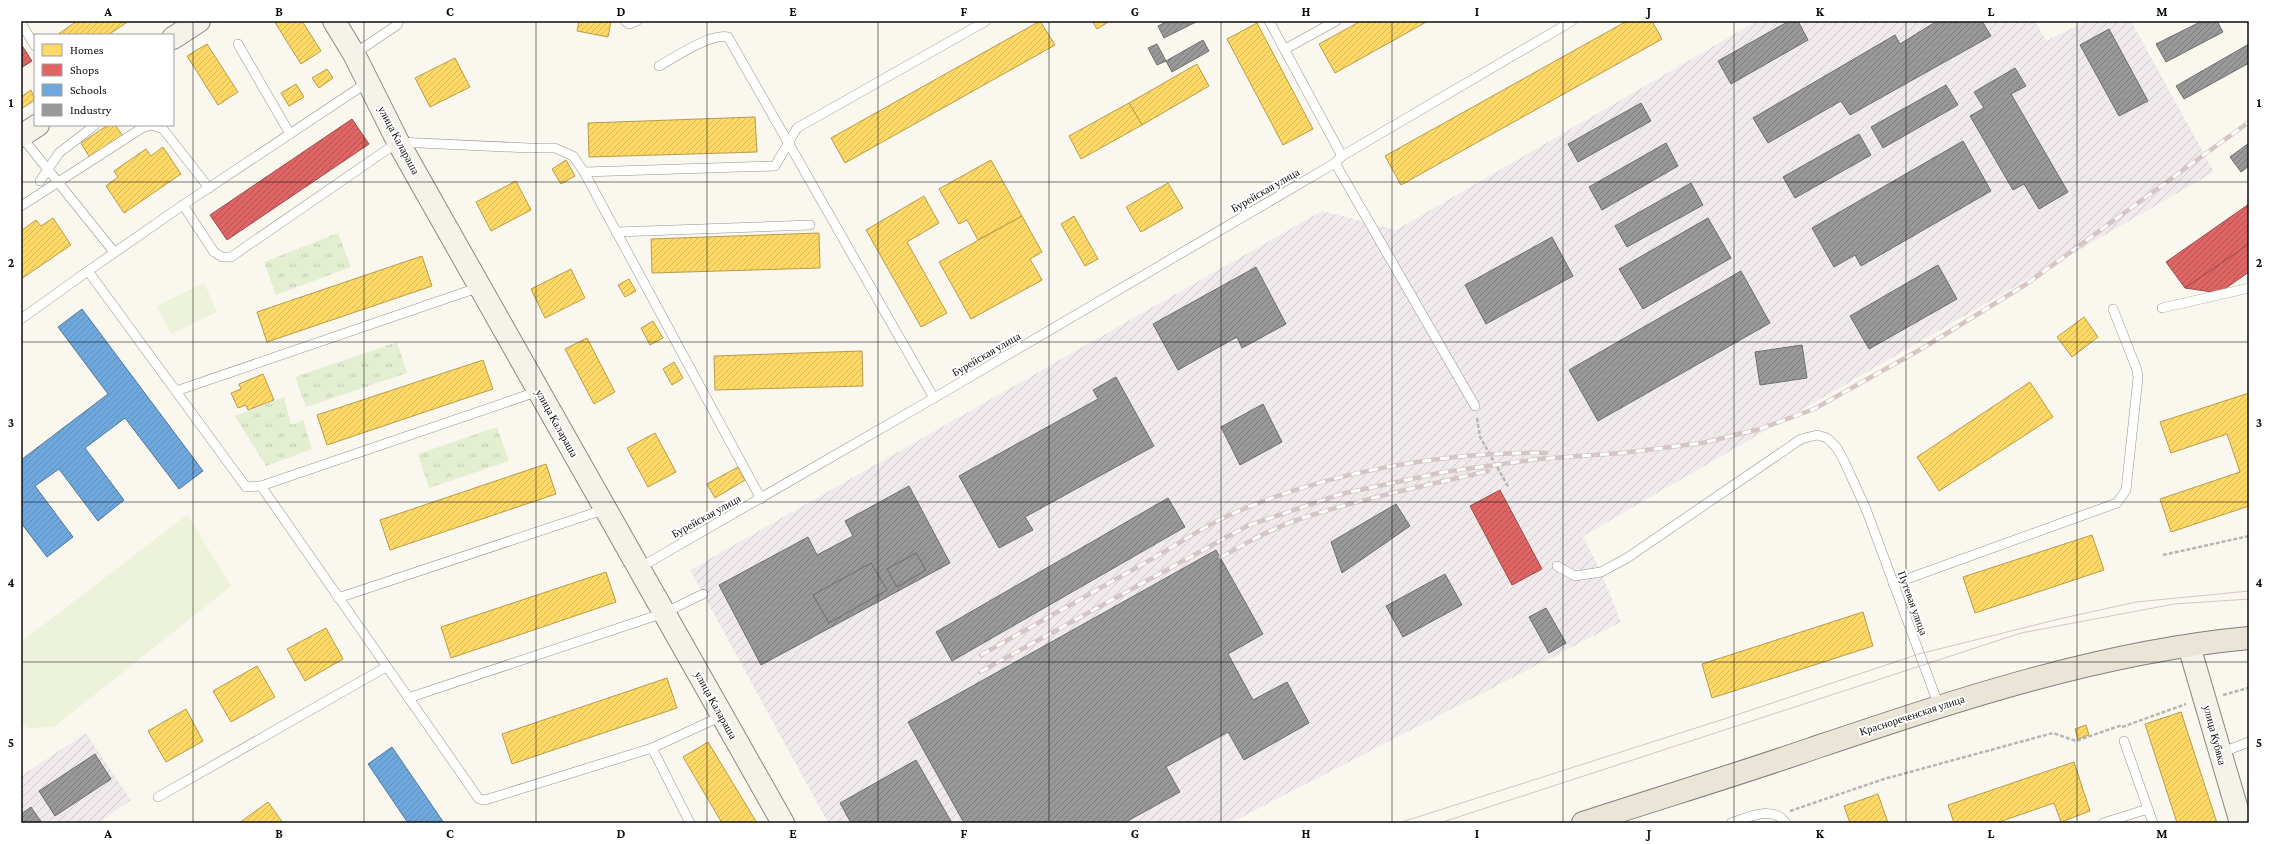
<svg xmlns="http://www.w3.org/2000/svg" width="2270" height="844" viewBox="0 0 2270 844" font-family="'Crimson Pro',serif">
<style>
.industrial{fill:url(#industrial-furrows)}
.park{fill:url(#park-tufts)}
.pitch{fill:#edf2da}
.homes{fill:url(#homes-hatch);stroke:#b69c4b}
.shops{fill:url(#shops-hatch);stroke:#a04b4b}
.schools{fill:url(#schools-hatch);stroke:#51799e}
.industry{fill:url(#industry-hatch);stroke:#6f6f6f}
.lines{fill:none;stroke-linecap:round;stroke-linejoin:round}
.lane-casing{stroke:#93928e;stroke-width:10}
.secondary-casing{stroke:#8a8885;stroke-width:24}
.primary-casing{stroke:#807f7c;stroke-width:24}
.path{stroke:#b7b6b5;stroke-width:2.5;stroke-dasharray:4 2;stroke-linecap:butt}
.lane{stroke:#fefefd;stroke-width:9}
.secondary{stroke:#f4f2e9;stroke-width:22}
.primary{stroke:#ebe5d8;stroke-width:22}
.tram{stroke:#d5c5c5;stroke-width:1}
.rail-casing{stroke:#d5c5c5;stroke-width:4.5}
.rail{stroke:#fff;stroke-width:3;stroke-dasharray:9;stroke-linecap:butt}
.grid{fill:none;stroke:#0c0c0c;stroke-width:1;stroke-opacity:0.55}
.labels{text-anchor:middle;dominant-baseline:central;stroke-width:4;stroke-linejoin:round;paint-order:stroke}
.street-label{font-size:11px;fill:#0c0c0c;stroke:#fff}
.neatline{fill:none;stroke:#0c0c0c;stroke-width:1.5}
.grid-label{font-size:13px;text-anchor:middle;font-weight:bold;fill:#0c0c0c}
</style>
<defs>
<pattern id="industrial-furrows" width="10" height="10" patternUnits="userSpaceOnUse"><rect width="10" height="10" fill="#f1eaec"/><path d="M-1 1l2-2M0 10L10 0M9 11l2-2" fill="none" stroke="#cdc8c9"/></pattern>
<pattern id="park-tufts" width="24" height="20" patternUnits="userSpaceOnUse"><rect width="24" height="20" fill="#e4eed0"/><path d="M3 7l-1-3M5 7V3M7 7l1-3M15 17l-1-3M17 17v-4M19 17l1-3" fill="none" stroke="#c2cbb1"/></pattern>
<pattern id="homes-hatch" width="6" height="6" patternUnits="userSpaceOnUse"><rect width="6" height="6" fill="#ffd966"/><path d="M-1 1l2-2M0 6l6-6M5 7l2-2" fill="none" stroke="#d9b957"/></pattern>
<pattern id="shops-hatch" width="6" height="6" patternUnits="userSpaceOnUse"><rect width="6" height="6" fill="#e06666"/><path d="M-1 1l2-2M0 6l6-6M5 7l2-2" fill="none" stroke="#b45252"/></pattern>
<pattern id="schools-hatch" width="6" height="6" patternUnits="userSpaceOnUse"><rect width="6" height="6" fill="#6fa8dc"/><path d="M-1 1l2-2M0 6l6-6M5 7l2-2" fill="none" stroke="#5f8fbc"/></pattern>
<pattern id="industry-hatch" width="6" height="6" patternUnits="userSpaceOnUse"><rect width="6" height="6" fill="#999"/><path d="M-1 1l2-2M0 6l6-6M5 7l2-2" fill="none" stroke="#7b7b7b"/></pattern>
</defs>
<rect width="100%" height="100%" fill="#faf7ef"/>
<g class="industrial">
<path d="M1757,21H2035L2046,41L2087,21H2131L2214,172L1583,536L1601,572L1621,622L1230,823H828L690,570L1322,211L1396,230Z"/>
<path d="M86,733L131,800L98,823H21V776Z"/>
</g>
<g class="park">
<path d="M338,233L351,267L276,295L264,262Z"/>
<path d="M397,342L407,373L306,407L295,377Z"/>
<path d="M284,397L291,425L303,420L312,449L266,466L235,416Z"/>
<path d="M497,427L509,461L429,488L418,454Z"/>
</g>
<g class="pitch">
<path d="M204,283L217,312L171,334L157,306Z"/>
<path d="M187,515L231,586L54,727L27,728L21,722V642Z"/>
</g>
<g class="homes">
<path d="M77,21H129L108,35H57Z"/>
<path d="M274,21H302L321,51L301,64Z"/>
<path d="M579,21H611L608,37L577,31Z"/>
<path d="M1040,21L1055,45L845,163L831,138Z"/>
<path d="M1092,21H1110L1097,29Z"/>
<path d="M1361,21H1428L1335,73L1319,44Z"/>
<path d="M1627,21H1652L1662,39L1401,185L1385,156Z"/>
<path d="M1257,23L1313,129L1283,145L1227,39Z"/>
<path d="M207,44L238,92L218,105L187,56Z"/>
<path d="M455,58L470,87L430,107L415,78Z"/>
<path d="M1197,64L1209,86L1142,125L1129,103Z"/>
<path d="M327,69L333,78L319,88L312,78Z"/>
<path d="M296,84L304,97L289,106L281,93Z"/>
<path d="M31,90L35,100L21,109V97Z"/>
<path d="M1129,103L1142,125L1081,159L1069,136Z"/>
<path d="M755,117L757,152L589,157L588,123Z"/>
<path d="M108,125H115L123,136L90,158L81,143Z"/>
<path d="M163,147L181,174L124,213L106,186L118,177L114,171L146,149L151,156Z"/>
<path d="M566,160L575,176L561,184L552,169Z"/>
<path d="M991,160L1022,216L978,240L967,220L959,224L939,189Z"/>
<path d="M516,181L531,210L491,231L476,202Z"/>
<path d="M1168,183L1183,208L1141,232L1126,207Z"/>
<path d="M924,196L939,223L907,242L947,313L921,327L866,230Z"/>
<path d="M1022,216L1042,252L1030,259L1042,280L971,319L939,262Z"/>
<path d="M1074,216L1098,259L1085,266L1061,224Z"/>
<path d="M53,218L71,245L21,279V231L36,220L41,226Z"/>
<path d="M819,233L820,268L652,273L651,239Z"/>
<path d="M422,256L432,286L267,342L257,312Z"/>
<path d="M571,269L585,298L545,318L531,289Z"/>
<path d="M629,279L636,291L625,297L618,285Z"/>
<path d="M2084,317L2098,337L2072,357L2057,337Z"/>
<path d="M653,321L663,338L650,345L641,328Z"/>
<path d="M587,338L615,392L594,404L565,349Z"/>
<path d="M862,351L863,386L715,390L714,356Z"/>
<path d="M483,360L493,389L327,445L317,415Z"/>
<path d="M674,362L683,378L672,385L663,369Z"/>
<path d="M263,374L274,400L248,410L246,405L238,408L231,393L241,389L239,384Z"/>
<path d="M2030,382L2053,417L1939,491L1917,457Z"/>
<path d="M2249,393V506L2171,532L2160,499L2240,472L2227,434L2171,453L2160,422Z"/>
<path d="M655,433L676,472L648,487L627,448Z"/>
<path d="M546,464L556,494L390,550L380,520Z"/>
<path d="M738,467L745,480L715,498L707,484Z"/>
<path d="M2092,535L2104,570L1975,613L1963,577Z"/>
<path d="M606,572L616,602L451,658L441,627Z"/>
<path d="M1863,612L1873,646L1712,698L1702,664Z"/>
<path d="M326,628L343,659L305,681L287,649Z"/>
<path d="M257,666L275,697L231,722L213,691Z"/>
<path d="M667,678L677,708L512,764L502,734Z"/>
<path d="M186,709L203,741L166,762L148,731Z"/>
<path d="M2181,712L2217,823H2177L2145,724Z"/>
<path d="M2086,725L2089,735L2078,739L2075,729Z"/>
<path d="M708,742L757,823H722L683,757Z"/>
<path d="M2074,762L2090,811L2061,822L2054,803L1996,823H1954L1948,805Z"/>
<path d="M1878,794L1888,823H1850L1844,806Z"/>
<path d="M268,802L283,823H239Z"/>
</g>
<g class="shops">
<path d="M21,44L32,61L21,68Z"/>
<path d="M352,119L369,144L227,240L210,215Z"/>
<path d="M2249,204V244L2185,288L2166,262Z"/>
<path d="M2249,244V272L2219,293L2185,288Z"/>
<path d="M1500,490L1542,569L1512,585L1470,506Z"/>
</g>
<g class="schools">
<path d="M82,309L203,471L179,489L125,418L85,448L124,500L98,521L59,469L35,486L73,537L47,557L21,523V460L108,394L58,327Z"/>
<path d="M392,747L444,823H408L368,764Z"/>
</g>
<g class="industry">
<path d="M1168,21H1198L1164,38L1158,26Z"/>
<path d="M1789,21H1798L1808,40L1731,84L1718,61Z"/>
<path d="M1937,21H1982L1991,36L1850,115L1841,101L1768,143L1753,118L1895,35L1900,44Z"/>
<path d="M2202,21H2217L2223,32L2166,62L2156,44Z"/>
<path d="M2109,29L2148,101L2119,116L2080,45Z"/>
<path d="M1203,40L1209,51L1172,72L1166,61Z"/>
<path d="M1157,44L1166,61L1157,65L1148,48Z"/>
<path d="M2249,44V63L2184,99L2176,86Z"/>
<path d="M2015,68L2026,86L2011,94L2068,192L2039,209L2024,184L2013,190L1970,116L1984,108L1974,92Z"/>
<path d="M1946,85L1958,105L1883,148L1871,127Z"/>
<path d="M1641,103L1651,121L1578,162L1568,144Z"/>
<path d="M1859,134L1871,155L1795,198L1783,177Z"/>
<path d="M1963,141L1991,191L1861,266L1855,255L1834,267L1812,228Z"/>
<path d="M1666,143L1678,166L1602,210L1589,187Z"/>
<path d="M2249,143V166L2241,172L2230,157Z"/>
<path d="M1691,183L1703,205L1627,247L1615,226Z"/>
<path d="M1708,218L1731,258L1643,309L1619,269Z"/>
<path d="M1552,237L1573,276L1486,324L1465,285Z"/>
<path d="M1938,265L1957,299L1869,349L1850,316Z"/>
<path d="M1256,267L1286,324L1242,348L1237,337L1178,370L1153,324Z"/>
<path d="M1741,271L1770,323L1598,421L1569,370Z"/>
<path d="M1802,345L1807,378L1760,385L1755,352Z"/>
<path d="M1116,377L1154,446L1025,517L1033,530L999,548L959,476L1098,399L1093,390Z"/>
<path d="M1263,404L1282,442L1240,465L1221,427Z"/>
<path d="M909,486L950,563L761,665L719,585L808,537L817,555L853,536L845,521Z"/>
<path d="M1168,498L1185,527L952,661L936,632Z"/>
<path d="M1396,504L1410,526L1342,573L1331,542Z"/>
<path d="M1216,550L1263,634L1228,654L1253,700L1287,682L1309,723L1244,760L1228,732L1166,767L1180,792L1124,823H964L908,722Z"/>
<path d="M916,553L926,570L897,587L887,569Z"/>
<path d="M871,563L887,590L829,623L813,595Z"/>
<path d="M1445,574L1462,605L1403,637L1386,606Z"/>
<path d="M1546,608L1566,643L1549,653L1529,617Z"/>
<path d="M95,754L111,779L55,816L39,791Z"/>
<path d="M916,760L952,823H851L840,803Z"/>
<path d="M31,807L42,823H21V814Z"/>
</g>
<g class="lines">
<defs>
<g id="lane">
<path d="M625,21L629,24L637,21"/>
<path d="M1269,21L1342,156"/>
<path d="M21,23L35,46"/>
<path d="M238,44L290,134"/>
<path d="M1285,49L1336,21"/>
<path d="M354,54L397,25L399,21"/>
<path d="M659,66C676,57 710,33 728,37L934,398"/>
<path d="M21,136L114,252"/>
<path d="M1335,163L1475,406"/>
<path d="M584,172L775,166L797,128L986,21"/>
<path d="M40,181L59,153L95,125"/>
<path d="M183,205L214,252L222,257H231L398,142L529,148H555L573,156L584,172L761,499"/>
<path d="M21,206L142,128L152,125L163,129L209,188"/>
<path d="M616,232L810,225"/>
<path d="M88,271L183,205L368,82"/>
<path d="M2162,308L2249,288"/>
<path d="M21,319L88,271L246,487L261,486L479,799L485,800L652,748L722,716"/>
<path d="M176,391L480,287"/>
<path d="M261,486L539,391"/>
<path d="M1557,566L1575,576L1601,572L1627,558L1801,439L1817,435L1827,438L1837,448L1844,461L1866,509L1939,706"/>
<path d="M639,568L934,398L1335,163L1342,156L1572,21"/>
<path d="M1893,584L2117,503L2126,490L2138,378L2137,370L2113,309"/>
<path d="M338,598L606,509"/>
<path d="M408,698L664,613L703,594"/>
<path d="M2124,741L2148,809"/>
<path d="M652,748L690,823"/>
<path d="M2220,753L2249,742"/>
<path d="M158,797L386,667"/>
<path d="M1731,823C1749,817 1773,805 1786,823"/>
<path d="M2103,823L2148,809L2153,823"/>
</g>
<g id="secondary">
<path d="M334,21L354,54L398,142L783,823"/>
<path d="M173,38L199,21"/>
<path d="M21,136L38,125"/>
<path d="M2189,646L2241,823"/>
</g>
<path id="primary" d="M1583,823C1659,798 1736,775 1811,749C1954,701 2098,652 2249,638"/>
</defs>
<use href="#lane" class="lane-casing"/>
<use href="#secondary" class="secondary-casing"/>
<use href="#primary" class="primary-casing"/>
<g class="path">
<path d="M1477,418L1480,437L1509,488"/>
<path d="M2163,555L2249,536"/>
<path d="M2223,695L2248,688"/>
<path d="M2122,727L2186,704"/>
<path d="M1790,811L1884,779L2053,733L2076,741L2122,725"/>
</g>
<use href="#lane" class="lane"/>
<use href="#secondary" class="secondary"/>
<use href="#primary" class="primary"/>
<g class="tram">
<path d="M1399,823L1724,719L1919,654L2059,619L2136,602L2249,591"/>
<path d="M1440,823L2021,633L2174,604L2249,599"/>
</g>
<defs>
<g id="rail">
<path d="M1221,557C1245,544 1270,529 1297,520C1359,499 1424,486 1488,471"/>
<path d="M981,655C1035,625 1088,595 1141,565C1168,550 1194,533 1221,519C1316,474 1442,451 1546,453"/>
<path d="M980,672L1247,526L1341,494L1444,472L1538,459L1622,453L1702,443L1760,429L1814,409L1923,348L2028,283L2249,122"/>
</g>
</defs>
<use href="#rail" class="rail-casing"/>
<use href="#rail" class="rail"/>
</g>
<path class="grid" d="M193,21V823M364,21V823M536,21V823M707,21V823M878,21V823M1049,21V823M1221,21V823M1392,21V823M1563,21V823M1734,21V823M1906,21V823M2077,21V823M21,182H2249M21,342H2249M21,502H2249M21,662H2249"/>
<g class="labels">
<g class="street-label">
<text transform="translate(399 140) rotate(62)">улица Калараша</text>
<text transform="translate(1265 190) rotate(-30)">Бурейская улица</text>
<text transform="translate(986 354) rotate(-30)">Бурейская улица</text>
<text transform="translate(557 423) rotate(61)">улица Калараша</text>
<text transform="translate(706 516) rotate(-29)">Бурейская улица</text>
<text transform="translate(1913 603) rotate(70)">Путевая улица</text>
<text transform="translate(716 705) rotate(61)">улица Калараша</text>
<text transform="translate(1912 715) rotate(-18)">Краснореченская улица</text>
<text transform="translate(2215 735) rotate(75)">улица Кубяка</text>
</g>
</g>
<rect width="2270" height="844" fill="none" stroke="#ffffff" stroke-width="44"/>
<rect x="34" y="34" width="140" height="92" fill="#ffffff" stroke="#9e9e9e"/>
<rect x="42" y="44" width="20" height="12" fill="#ffd966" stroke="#9e9e9e"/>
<text x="70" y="54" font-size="12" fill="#0c0c0c">Homes</text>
<rect x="42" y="64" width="20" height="12" fill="#e06666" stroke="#9e9e9e"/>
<text x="70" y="74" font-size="12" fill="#0c0c0c">Shops</text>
<rect x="42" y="84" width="20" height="12" fill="#6fa8dc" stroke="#9e9e9e"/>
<text x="70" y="94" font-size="12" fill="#0c0c0c">Schools</text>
<rect x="42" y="104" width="20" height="12" fill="#999999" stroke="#9e9e9e"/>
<text x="70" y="114" font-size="12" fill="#0c0c0c">Industry</text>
<rect x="22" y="22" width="2226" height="800" class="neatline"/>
<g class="grid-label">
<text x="108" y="16">A</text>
<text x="279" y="16">B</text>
<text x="450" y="16">C</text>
<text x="621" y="16">D</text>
<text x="793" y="16">E</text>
<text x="964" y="16">F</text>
<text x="1135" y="16">G</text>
<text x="1306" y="16">H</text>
<text x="1477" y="16">I</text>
<text x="1649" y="16">J</text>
<text x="1820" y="16">K</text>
<text x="1991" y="16">L</text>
<text x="2162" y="16">M</text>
<text x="11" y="107">1</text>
<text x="2259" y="107">1</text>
<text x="11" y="267">2</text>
<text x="2259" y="267">2</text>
<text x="11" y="427">3</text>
<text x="2259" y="427">3</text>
<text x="11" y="587">4</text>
<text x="2259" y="587">4</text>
<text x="11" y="747">5</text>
<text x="2259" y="747">5</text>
<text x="108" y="838">A</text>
<text x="279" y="838">B</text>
<text x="450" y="838">C</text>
<text x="621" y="838">D</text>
<text x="793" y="838">E</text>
<text x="964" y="838">F</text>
<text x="1135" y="838">G</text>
<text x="1306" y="838">H</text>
<text x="1477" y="838">I</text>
<text x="1649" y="838">J</text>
<text x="1820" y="838">K</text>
<text x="1991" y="838">L</text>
<text x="2162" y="838">M</text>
</g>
</svg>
